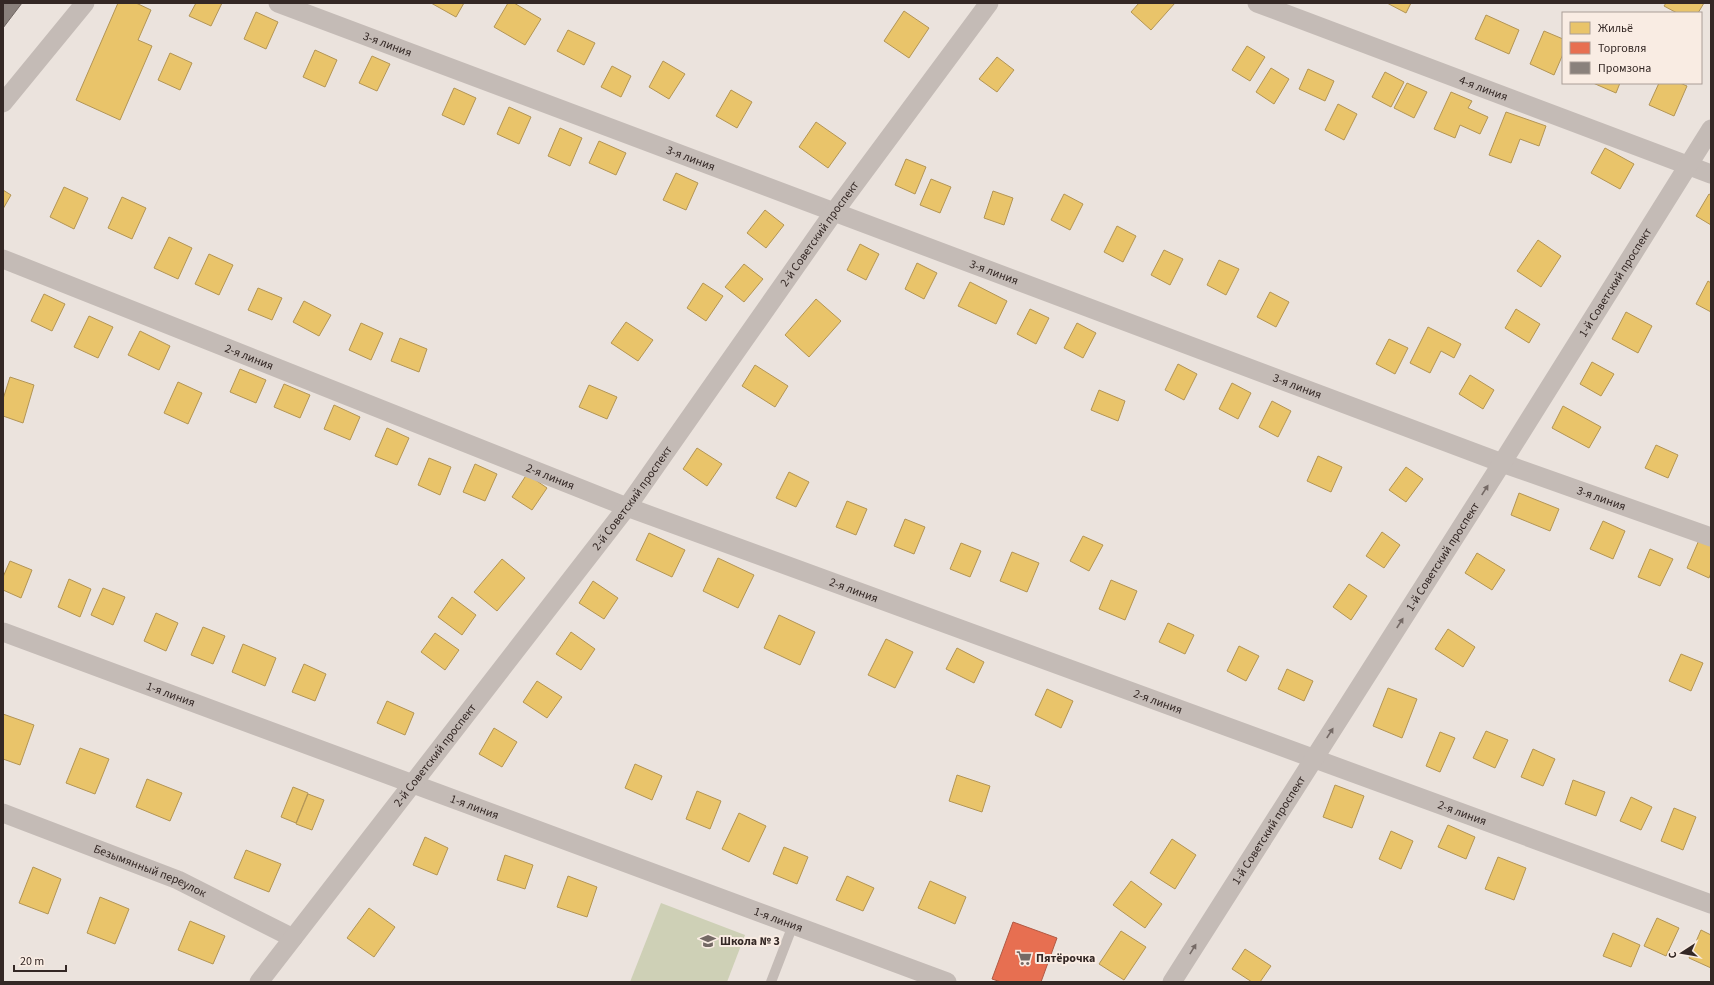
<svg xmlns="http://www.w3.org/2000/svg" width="1714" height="985" viewBox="0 0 1714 985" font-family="'Source Sans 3',sans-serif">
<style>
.green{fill:#ced0b6}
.homes{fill:#e9c46a;stroke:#b39555}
.shops{fill:#e76f51;stroke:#b15a44}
.industry{fill:#8a817c;stroke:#706662}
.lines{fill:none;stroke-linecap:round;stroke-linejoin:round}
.service{stroke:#c4bbb6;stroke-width:10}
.minor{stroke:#c4bbb6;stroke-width:19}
.oneway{fill:#756a66}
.labels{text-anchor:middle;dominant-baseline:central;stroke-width:4;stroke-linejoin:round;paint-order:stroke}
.street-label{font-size:12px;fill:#342825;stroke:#f9ece3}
.poi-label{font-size:12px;font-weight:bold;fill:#342825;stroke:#f9ece3;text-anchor:start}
</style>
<rect width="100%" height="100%" fill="#ebe3dd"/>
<path class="green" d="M661,903L745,935L727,982H630Z"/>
<g class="homes">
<path d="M118,3H136L151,10L138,40L152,46L120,120L76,100Z"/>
<path d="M196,3H222L211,26L189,16Z"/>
<path d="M431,3H464L456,17Z"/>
<path d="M508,3H514L541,19L525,45L494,27Z"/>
<path d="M1139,3H1175L1151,30L1131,12Z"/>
<path d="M1387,3H1411L1406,13Z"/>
<path d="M1666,3H1704L1698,13H1677L1664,6Z"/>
<path d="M904,11L929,28L909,58L884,41Z"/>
<path d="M256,12L278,22L266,49L244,39Z"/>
<path d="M1486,15L1519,30L1509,54L1475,39Z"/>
<path d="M568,30L595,43L584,65L557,51Z"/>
<path d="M1544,31L1563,39V54L1554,75L1530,64Z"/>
<path d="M1247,46L1265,57L1250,81L1232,70Z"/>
<path d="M315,50L337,60L325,87L303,77Z"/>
<path d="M170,53L192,63L180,90L158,80Z"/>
<path d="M372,56L390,64L377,91L359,83Z"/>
<path d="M997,57L1014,70L997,92L979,79Z"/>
<path d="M663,61L685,74L669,99L649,87Z"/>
<path d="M612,66L631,76L621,97L601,87Z"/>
<path d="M1271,68L1289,79L1274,104L1256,92Z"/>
<path d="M1308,69L1334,81L1325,101L1299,89Z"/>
<path d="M1385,72L1404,82L1391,107L1372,97Z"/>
<path d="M1407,83L1427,92L1414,118L1394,108Z"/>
<path d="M1593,83H1620L1616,93Z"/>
<path d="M1659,83H1680L1687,86L1674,116L1649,105Z"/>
<path d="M454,88L476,98L464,125L442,115Z"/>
<path d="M731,90L752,102L737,128L716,116Z"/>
<path d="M1451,92L1472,101L1468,108L1488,117L1480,134L1460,125L1455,138L1434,129Z"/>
<path d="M1338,104L1357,114L1344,140L1325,130Z"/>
<path d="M509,107L531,117L519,144L497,134Z"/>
<path d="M1506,112L1546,126L1539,146L1520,139L1511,163L1489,155Z"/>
<path d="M816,122L846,143L828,168L799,147Z"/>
<path d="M560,128L582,138L570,166L548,156Z"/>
<path d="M599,141L626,153L616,175L589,163Z"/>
<path d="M1605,148L1634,164L1620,189L1591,173Z"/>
<path d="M906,159L926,167L915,194L895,185Z"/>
<path d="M676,173L698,183L686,210L663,200Z"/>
<path d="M931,179L951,187L940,213L920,205Z"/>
<path d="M64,187L88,198L74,229L50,217Z"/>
<path d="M3,190L11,195L3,209Z"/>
<path d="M993,191L1013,198L1004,225L984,218Z"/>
<path d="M1064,194L1083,204L1070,230L1051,220Z"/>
<path d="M1709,194L1711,195V225L1696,216Z"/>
<path d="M122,197L146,208L132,239L108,228Z"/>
<path d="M765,210L784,225L766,248L747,233Z"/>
<path d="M1117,226L1136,236L1123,262L1104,252Z"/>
<path d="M169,237L192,248L178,279L154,268Z"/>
<path d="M1538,240L1561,256L1541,287L1517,271Z"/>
<path d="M860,244L879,254L866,280L847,270Z"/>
<path d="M1164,250L1183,259L1170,285L1151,275Z"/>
<path d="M209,254L233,265L219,295L195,284Z"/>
<path d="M1219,260L1239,269L1226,295L1207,285Z"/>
<path d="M917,263L937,273L924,299L905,289Z"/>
<path d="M744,264L763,279L744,302L725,287Z"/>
<path d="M1708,281L1711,283V312L1696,304Z"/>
<path d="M970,282L1007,301L996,324L958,306Z"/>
<path d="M703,283L723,296L706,321L687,308Z"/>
<path d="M258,288L282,298L272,320L248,310Z"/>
<path d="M1270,292L1289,302L1276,327L1257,317Z"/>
<path d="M44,294L65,304L52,331L31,321Z"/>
<path d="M816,299L841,321L809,357L785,335Z"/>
<path d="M304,301L331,315L319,336L293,322Z"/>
<path d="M1030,309L1049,318L1036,344L1017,334Z"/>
<path d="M1516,309L1540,324L1529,343L1505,328Z"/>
<path d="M1626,312L1652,326L1638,353L1612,339Z"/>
<path d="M89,316L113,327L98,358L74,347Z"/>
<path d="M626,322L653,340L638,361L611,343Z"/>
<path d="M361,323L383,333L371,360L349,350Z"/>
<path d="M1077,323L1096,333L1083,358L1064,348Z"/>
<path d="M1428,327L1461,344L1454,358L1441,351L1430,373L1410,363Z"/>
<path d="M140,331L170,346L159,370L128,355Z"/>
<path d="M400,338L427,349L419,372L391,361Z"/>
<path d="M1389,339L1408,348L1395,374L1376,364Z"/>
<path d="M1592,362L1614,374L1601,396L1580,384Z"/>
<path d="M1178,364L1197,374L1184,400L1165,390Z"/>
<path d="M755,365L788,386L775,407L742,386Z"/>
<path d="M240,369L266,380L256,403L230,392Z"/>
<path d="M1470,375L1494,390L1483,409L1459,394Z"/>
<path d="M10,377L34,385L23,423L3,416V399Z"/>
<path d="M178,382L202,393L188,424L164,413Z"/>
<path d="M1232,383L1251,393L1238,419L1219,409Z"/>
<path d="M284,384L310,395L300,418L274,407Z"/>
<path d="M589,385L617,397L607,419L579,407Z"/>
<path d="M1099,390L1125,401L1118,421L1091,410Z"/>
<path d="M1272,401L1291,411L1278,437L1259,427Z"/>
<path d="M334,405L360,417L350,440L324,429Z"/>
<path d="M1563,406L1601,427L1589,448L1552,428Z"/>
<path d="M387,428L409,438L397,465L375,456Z"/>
<path d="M1656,445L1678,455L1668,478L1645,468Z"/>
<path d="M697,448L722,464L707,486L683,469Z"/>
<path d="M1318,456L1342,467L1331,492L1307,481Z"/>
<path d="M429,458L451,467L440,495L418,485Z"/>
<path d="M475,464L497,474L485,501L463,492Z"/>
<path d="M1406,467L1423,479L1406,502L1389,490Z"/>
<path d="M789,472L809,482L796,507L776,498Z"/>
<path d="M527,474L547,488L532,510L512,497Z"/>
<path d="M1519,493L1559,509L1550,531L1511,515Z"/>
<path d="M847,501L867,509L856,535L836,527Z"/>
<path d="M905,519L925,527L914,554L894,546Z"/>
<path d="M1603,521L1625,531L1613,559L1590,549Z"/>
<path d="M1382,532L1400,545L1384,568L1366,556Z"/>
<path d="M649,533L685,550L672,577L636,560Z"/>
<path d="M1083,536L1103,545L1089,571L1070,561Z"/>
<path d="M1699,540L1711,545V573L1709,578L1687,568Z"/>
<path d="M961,543L981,551L970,577L950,569Z"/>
<path d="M1650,549L1673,559L1660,586L1638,577Z"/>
<path d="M1012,552L1039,563L1027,592L1000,581Z"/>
<path d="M1477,553L1505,570L1492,590L1465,573Z"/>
<path d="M718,558L754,575L738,608L703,591Z"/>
<path d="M502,559L525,578L497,611L474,592Z"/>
<path d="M10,561L32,570L21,598L3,590V577Z"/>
<path d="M69,579L91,589L80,617L58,607Z"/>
<path d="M1111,580L1137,591L1125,620L1099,609Z"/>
<path d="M593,581L618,598L604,619L579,603Z"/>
<path d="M1349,584L1367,596L1351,620L1333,607Z"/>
<path d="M103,588L125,597L113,625L91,615Z"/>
<path d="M452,597L476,615L462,635L438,617Z"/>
<path d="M156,613L178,623L166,651L144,641Z"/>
<path d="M779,615L815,632L800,665L764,648Z"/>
<path d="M1168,623L1194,635L1185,654L1159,642Z"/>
<path d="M203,627L225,636L213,664L191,655Z"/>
<path d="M1448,629L1475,647L1463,667L1435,649Z"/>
<path d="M571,632L595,649L581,670L556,654Z"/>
<path d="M435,633L459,650L445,670L421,652Z"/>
<path d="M886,639L913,652L895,688L868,675Z"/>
<path d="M243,644L276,658L265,686L232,672Z"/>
<path d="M1239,646L1259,656L1246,681L1227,671Z"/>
<path d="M957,648L984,662L974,683L946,669Z"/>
<path d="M1681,654L1703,663L1691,691L1669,681Z"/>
<path d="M304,664L326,674L315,701L292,692Z"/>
<path d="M1287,669L1313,681L1304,701L1278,689Z"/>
<path d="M537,681L562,697L547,718L523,702Z"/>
<path d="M1388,688L1417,699L1402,738L1373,726Z"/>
<path d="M1047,689L1073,701L1061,728L1035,715Z"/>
<path d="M387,701L414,713L405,735L377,723Z"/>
<path d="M3,714L34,725L20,765L3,759Z"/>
<path d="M494,728L517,742L502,767L479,754Z"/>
<path d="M1486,731L1508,740L1495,768L1473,758Z"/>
<path d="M1440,732L1455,738L1440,772L1426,766Z"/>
<path d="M80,748L109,759L95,794L66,783Z"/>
<path d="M1533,749L1555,759L1543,786L1521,777Z"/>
<path d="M635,764L662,776L652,800L625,788Z"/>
<path d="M957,775L990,786L982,812L949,801Z"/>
<path d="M147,779L182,793L170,821L136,807Z"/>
<path d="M1573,780L1605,792L1596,816L1565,804Z"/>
<path d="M1335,785L1364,796L1352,828L1323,817Z"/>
<path d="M293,787L308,793L296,823L281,817Z"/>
<path d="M697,791L721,801L710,829L686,819Z"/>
<path d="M308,794L324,800L312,830L296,824Z"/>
<path d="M1631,797L1652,807L1641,830L1620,821Z"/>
<path d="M1674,808L1696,817L1683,850L1661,841Z"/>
<path d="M739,813L766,826L749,862L722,849Z"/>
<path d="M1448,825L1475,837L1466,859L1438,847Z"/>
<path d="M1391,831L1413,841L1401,869L1379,859Z"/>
<path d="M425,837L448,848L437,875L413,865Z"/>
<path d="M1172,839L1196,855L1175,889L1150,873Z"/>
<path d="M784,847L808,857L797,884L773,874Z"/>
<path d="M246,850L281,864L269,892L234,878Z"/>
<path d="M505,855L533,865L525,889L497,880Z"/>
<path d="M1498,857L1526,868L1514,900L1485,889Z"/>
<path d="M33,867L61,879L48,914L19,903Z"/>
<path d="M568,876L597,887L587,917L557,907Z"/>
<path d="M847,876L874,888L863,911L836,900Z"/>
<path d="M930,881L966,897L955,924L918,908Z"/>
<path d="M1131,881L1162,904L1145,928L1113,905Z"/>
<path d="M100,897L129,909L115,944L87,933Z"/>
<path d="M369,908L395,927L374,957L347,938Z"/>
<path d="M1657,918L1679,928L1666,956L1644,946Z"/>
<path d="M190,921L225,936L213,964L178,950Z"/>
<path d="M1701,930L1711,935V968L1689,958Z"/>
<path d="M1121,931L1146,947L1124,980L1099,964Z"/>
<path d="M1613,933L1640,945L1631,967L1603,956Z"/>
<path d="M1245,949L1271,966L1260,982H1252L1232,969Z"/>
</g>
<path class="shops" d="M1013,922L1057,938L1041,982H1001L992,979Z"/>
<path class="industry" d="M3,3H22L3,28Z"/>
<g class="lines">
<path class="service" d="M771,982L793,925"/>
<g class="minor">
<path id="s1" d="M278,3L1502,463L1711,537"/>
<path id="s2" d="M1257,3L1711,174"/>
<path d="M3,103L85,3"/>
<path id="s3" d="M3,259L627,507L1711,904"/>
<path id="s4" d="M3,632L947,982"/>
<path id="s5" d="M3,813L178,880L293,938"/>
<path id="s6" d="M259,982L627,507L834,212L989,3"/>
<path id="s7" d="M1172,982L1502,463L1711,129"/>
</g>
</g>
<defs><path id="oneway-solid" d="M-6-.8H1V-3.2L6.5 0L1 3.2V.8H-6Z"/></defs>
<g class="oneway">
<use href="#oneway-solid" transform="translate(1485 490) rotate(-57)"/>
<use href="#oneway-solid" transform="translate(1400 623) rotate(-57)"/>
<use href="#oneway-solid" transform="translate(1330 733) rotate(-57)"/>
<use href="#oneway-solid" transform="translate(1193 949) rotate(-58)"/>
</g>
<defs>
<symbol id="school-bare" viewBox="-9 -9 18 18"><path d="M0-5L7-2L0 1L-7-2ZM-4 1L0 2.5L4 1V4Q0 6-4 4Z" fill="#746965" stroke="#f9ece3" stroke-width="2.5" paint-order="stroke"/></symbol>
<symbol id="supermarket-bare" viewBox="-9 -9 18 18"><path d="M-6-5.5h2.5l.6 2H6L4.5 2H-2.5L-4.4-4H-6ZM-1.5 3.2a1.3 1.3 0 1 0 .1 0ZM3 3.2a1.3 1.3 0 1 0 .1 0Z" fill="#746965" stroke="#f9ece3" stroke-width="2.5" paint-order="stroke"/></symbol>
</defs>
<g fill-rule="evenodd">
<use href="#school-bare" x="697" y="930" width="22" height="22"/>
<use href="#supermarket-bare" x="1013" y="947" width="22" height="22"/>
</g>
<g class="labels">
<g class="street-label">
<text stroke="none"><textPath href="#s1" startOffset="117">3-я линия</textPath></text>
<text stroke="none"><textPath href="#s2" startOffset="242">4-я линия</textPath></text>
<text stroke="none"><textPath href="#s1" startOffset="441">3-я линия</textPath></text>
<text stroke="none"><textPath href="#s6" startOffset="935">2-й Советский проспект</textPath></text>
<text stroke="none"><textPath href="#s1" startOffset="765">3-я линия</textPath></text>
<text stroke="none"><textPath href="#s7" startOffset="828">1-й Советский проспект</textPath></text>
<text stroke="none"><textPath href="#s3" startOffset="265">2-я линия</textPath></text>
<text stroke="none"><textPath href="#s1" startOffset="1089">3-я линия</textPath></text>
<text stroke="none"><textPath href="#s3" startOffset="589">2-я линия</textPath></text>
<text stroke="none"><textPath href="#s6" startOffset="611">2-й Советский проспект</textPath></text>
<text stroke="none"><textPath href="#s1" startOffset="1413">3-я линия</textPath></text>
<text stroke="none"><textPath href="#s7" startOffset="504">1-й Советский проспект</textPath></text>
<text stroke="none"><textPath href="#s3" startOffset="913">2-я линия</textPath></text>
<text stroke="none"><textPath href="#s4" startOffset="179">1-я линия</textPath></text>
<text stroke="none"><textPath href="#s3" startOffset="1237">2-я линия</textPath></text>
<text stroke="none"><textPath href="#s6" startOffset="287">2-й Советский проспект</textPath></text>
<text stroke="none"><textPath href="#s4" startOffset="503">1-я линия</textPath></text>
<text stroke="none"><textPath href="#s3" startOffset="1561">2-я линия</textPath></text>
<text stroke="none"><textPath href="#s7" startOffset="180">1-й Советский проспект</textPath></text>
<text stroke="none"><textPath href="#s5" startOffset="158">Безымянный переулок</textPath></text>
<text stroke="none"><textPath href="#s4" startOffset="827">1-я линия</textPath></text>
</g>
<g class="poi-label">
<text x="720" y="941">Школа № 3</text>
<text x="1036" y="958">Пятёрочка</text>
</g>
</g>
<rect width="1714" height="985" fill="none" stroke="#342825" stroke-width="8"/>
<rect x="1562" y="12" width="140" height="72" fill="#f9ece3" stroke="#aa9e97"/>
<rect x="1570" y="22" width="20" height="12" fill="#e9c46a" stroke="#aa9e97"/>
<text x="1598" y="32" font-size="12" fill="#342825">Жильё</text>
<rect x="1570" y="42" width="20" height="12" fill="#e76f51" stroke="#aa9e97"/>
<text x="1598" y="52" font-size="12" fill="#342825">Торговля</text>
<rect x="1570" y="62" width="20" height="12" fill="#8a817c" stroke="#aa9e97"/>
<text x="1598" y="72" font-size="12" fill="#342825">Промзона</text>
<g transform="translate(1682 953) rotate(258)" stroke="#f9ece3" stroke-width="3" paint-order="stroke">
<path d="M0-3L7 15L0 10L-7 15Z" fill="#342825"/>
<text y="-6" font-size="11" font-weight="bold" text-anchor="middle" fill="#342825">С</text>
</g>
<path d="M14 965v6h52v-6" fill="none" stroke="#342825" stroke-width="2"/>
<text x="20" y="965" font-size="12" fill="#342825" stroke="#f9ece3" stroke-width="3" paint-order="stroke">20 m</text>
</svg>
